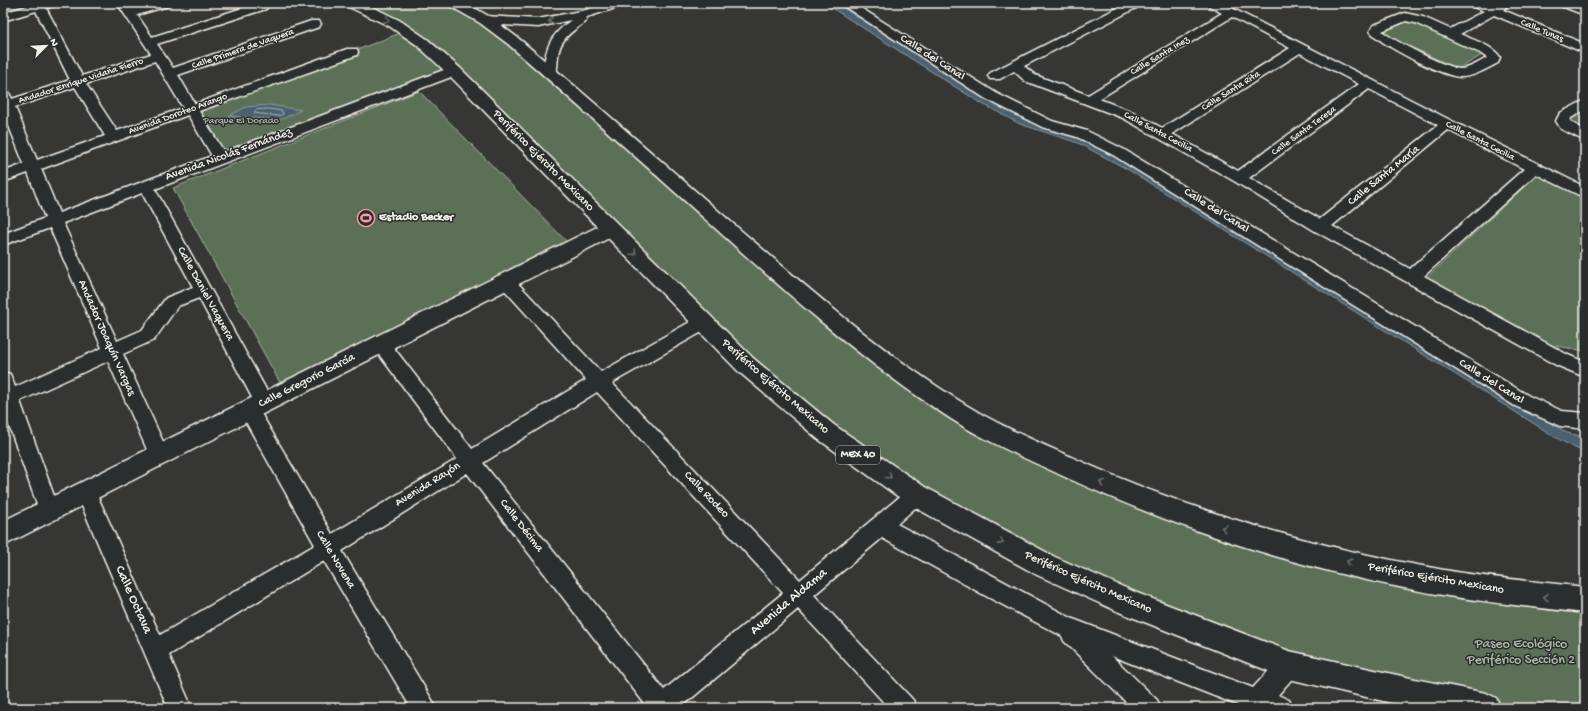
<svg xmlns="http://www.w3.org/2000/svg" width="1588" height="711" viewBox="0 0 1588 711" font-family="'Gochi Hand',sans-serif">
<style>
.green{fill:#5c6f59;stroke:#a8b0a0}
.water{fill:#4c616f;stroke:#8f9b9f}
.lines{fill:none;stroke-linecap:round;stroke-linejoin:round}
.shore{stroke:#b1b7b8;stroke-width:1}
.street-casing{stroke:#f4f1e8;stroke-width:3}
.secondary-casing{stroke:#f4f1e8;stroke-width:3}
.highway-casing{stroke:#f4f1e8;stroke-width:3}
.street{fill:#2a2d2e;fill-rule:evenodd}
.secondary{fill:#2a2d2e;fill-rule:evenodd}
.highway{fill:#2a2d2e;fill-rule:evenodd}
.oneway{stroke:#71726f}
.labels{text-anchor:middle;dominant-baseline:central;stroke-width:3;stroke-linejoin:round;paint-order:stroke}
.far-street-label{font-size:10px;fill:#f4f1e8;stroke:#2a2d2e}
.far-park-label{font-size:10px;fill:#b0b6a8;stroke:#2a2d2e}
.shield{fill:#2a2d2e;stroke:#b7b6b0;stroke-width:1}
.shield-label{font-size:11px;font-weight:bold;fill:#f4f1e8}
.street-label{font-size:12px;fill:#f4f1e8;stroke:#2a2d2e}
.poi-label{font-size:12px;font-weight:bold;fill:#f4f1e8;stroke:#2a2d2e;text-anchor:start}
.near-street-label{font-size:14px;fill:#f4f1e8;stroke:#2a2d2e}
.near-park-label{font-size:14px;fill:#b0b6a8;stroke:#2a2d2e}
</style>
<rect width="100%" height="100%" fill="#363634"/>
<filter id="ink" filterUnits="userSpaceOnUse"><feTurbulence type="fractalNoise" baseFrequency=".025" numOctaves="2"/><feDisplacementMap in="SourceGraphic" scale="8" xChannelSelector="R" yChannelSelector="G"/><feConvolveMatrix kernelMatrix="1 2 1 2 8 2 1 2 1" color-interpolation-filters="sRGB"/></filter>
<g filter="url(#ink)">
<g class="green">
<path d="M354,3H453L484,21L913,383L1199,525L1585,602V708H1519L1454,699L1164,615L956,513L807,413L425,42Z"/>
<path d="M1405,18L1484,54L1458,69L1379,32Z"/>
<path d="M400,33L448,72L221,158L192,109L352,52Z"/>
<path d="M419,91L573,248L284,390L173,188Z"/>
<path d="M1585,110V132L1565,123Z"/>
<path d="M1538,174L1585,198V351L1551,345L1424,280Z"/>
</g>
<g class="water">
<path d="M824,3H836L987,99L1023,118L1085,138L1209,210L1567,433L1585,437V451L1577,449L1560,440L1127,169L1078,143L1020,124L979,102Z"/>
<path d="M269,105L301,110L280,120L229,116L246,107Z"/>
</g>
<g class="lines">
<path class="shore" d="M269,109L282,111L283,114L279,116L254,113L256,110Z"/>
<defs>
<g id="street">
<path d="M37,3H56L54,6L46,8L82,76L151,54L117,3H129L133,8L151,3H170L168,6L137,15L152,37L258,3H264L268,6L266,9L157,44L173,68L311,21H319L321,24L319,27L178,75L195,104L347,49H357L358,52L357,55L199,111L224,152L449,68H459L461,71L459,74L155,189L273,402L271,407L264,410L257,407L199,298L178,306L154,340L123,354L169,455L166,461L159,463L152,461L108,361L20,401L59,510L56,516L49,519L42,516L39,510L3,409V372L10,374L15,387L102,348L50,228L3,245V234L45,218L28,173L3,182V172L24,164L3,111V90L8,91L12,99L70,80L36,11L3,21V13ZM155,61L183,108L117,131L86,84ZM75,87L105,136L37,160L15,107ZM188,115L212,156L59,213L41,169ZM142,193L193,287L166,298L142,330L117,341L63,223Z"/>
<path d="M606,3H624L622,6L587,17L586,21C573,31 560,38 558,56C557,62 558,70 555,75H545L543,72C546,46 550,36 571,20L538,27L485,24L481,23L479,20L481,17L485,16L538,19L586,10Z"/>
<path d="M839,3H853L996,93L1052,121L1087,131L1123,149L1529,396L1562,411L1585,413V429L1560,426L1515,406L1113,155L1077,137L1042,127L986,99Z"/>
<path d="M1127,3H1142L1140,6L1024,66L1035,75L1088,95L1222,13L1209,6L1207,3H1222L1452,121L1585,187V198L1536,174L1424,276L1568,355L1585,362V377L1556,365L1315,231L1234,181L1123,118L1025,81L1014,71L1000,79H990L988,76L990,73ZM1232,17L1290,48L1162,128L1133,112L1099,99ZM1300,53L1359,84L1238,171L1172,134ZM1369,89L1438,125L1320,219L1249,178ZM1448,130L1524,169L1410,269L1332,226Z"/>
<path d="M1470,3H1486L1493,6L1499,3H1505L1507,6L1503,10L1585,44V53L1494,15L1460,34C1473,40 1492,45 1500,57L1498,63C1486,69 1474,77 1460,77C1442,76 1380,45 1370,31L1374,25L1405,13L1423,17L1450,29L1484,11L1472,6ZM1406,21L1415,23L1480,53L1487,58C1479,62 1471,68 1461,69C1448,69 1392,40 1382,31Z"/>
<path d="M1559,3H1576L1585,7V15L1561,6Z"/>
<path d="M1585,100V110L1571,118L1570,121L1585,131V141L1561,129L1556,121L1560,113Z"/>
<path d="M506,275L512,277L601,372L697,318L703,317L709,318L712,323L709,328L612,383L800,580L909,489L916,486L923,489L926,495L923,501L897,524L1073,619L1253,688L1281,657L1289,653L1297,657L1301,665L1297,673L1278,695L1289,700L1293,708H1239L1240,706L1112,656L1157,700L1161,708H1132L1064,641L1062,636L984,595L882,538L814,595L913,700L917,708H889L798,609L680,708H648L467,473L342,551L432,700L436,708H411L324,561L169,655L192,708H168L76,492L79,486L86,483L93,486L160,635L315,545L242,415L240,410L242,405L249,402L256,405L332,534L457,459L375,349L372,344L375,339L381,337L387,339L472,449L586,380L500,285L498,281L500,277ZM597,392L783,593L664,690L483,463Z"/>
</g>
<path id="secondary" d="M610,222L617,224L620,229L617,234L3,546V521L603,224Z"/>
<g id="highway">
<path d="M345,3H364L399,20L427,39L460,68L754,359L834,425L925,487L1055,557L1137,593L1289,651L1415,679L1486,693L1496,698L1501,708H1413L1289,679L1119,612L1037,575L907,503L818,439L738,371L448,74L417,45L389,26L347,6Z"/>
<path d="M448,3H466L490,17L518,38C597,104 674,173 752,240C825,303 900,367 983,415C1014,432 1046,446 1078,460C1195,513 1318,548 1444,570C1491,578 1538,582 1585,587V613C1539,608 1493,603 1448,596C1316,574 1187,533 1065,477C1032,461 996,446 964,427C870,369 787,293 705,219C640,160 574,102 508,44L480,23L450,6Z"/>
</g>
</defs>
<use href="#street" class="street-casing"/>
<use href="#secondary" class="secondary-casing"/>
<use href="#highway" class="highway-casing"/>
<use href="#street" class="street"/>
<use href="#secondary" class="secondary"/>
<use href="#highway" class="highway"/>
</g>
<defs><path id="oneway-chevron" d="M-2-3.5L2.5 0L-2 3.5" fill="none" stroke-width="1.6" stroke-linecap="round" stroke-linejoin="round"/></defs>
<g class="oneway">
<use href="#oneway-chevron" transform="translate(387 20) rotate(27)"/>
<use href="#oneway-chevron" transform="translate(551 21) rotate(170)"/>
<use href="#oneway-chevron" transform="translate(634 253) rotate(46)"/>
<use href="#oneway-chevron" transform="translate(889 476) rotate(35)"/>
<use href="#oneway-chevron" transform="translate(1102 483) rotate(-158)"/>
<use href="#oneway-chevron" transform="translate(1224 528) rotate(-164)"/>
<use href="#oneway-chevron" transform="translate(1001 542) rotate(29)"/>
<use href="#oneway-chevron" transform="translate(1349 562) rotate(-167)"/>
<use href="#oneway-chevron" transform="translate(1546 597) rotate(-175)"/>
</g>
</g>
<defs>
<symbol id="stadium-ring" viewBox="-11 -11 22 22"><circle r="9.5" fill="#2a2d2e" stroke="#ff9aa2" stroke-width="1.5"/><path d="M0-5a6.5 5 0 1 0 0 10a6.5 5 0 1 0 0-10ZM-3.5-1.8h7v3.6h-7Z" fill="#ff9aa2"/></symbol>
</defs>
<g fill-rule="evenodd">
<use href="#stadium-ring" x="356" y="208" width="20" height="20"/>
</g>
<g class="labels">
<g class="far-street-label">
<text transform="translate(1542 31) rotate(23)">Calle Tunas</text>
<text transform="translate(243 49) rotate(-19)">Calle Primera de Vaquera</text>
<text transform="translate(1160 56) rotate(-31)">Calle Santa Inez</text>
<text transform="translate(81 81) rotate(-18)">Andador Enrique Vidaña Fierro</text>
<text transform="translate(1231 91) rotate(-32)">Calle Santa Rita</text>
<text transform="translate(178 114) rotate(-20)">Avenida Doroteo Arango</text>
<text transform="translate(1304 131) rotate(-36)">Calle Santa Teresa</text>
<text transform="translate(1158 132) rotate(28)">Calle Santa Cecilia</text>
<text transform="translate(1480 141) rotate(27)">Calle Santa Cecilia</text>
</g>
<g class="far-park-label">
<text x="241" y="121">Parque El Dorado</text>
</g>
<rect class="shield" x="836" y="446" width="44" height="18" rx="3"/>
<g class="shield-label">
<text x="858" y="455">MEX 40</text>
</g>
<g class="street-label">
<text transform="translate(932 58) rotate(33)">Calle del Canal</text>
<text transform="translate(229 155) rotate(-20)">Avenida Nicolás Fernández</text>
<text transform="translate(543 161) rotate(45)">Periférico Ejército Mexicano</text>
<text transform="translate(1384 176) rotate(-39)">Calle Santa María</text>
<text transform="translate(1216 211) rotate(32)">Calle del Canal</text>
<text transform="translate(205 294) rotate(61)">Calle Daniel Vaquera</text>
<text transform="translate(106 338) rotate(66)">Andador Joaquín Vargas</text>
<text transform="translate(307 381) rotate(-27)">Calle Gregorio García</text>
<text transform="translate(1491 382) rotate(32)">Calle del Canal</text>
<text transform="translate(775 387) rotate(41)">Periférico Ejército Mexicano</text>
<text transform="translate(428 485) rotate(-32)">Avenida Rayón</text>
<text transform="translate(706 495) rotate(46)">Calle Rodeo</text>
<text transform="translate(521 526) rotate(52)">Calle Décima</text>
<text transform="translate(335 560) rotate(59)">Calle Novena</text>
<text transform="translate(1436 579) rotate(10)">Periférico Ejército Mexicano</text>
<text transform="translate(1088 583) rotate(24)">Periférico Ejército Mexicano</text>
</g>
<g class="poi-label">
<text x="379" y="218">Estadio Becker</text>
</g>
<g class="near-street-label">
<text transform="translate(133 600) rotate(66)">Calle Octava</text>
<text transform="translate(789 602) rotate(-40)">Avenida Aldama</text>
</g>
<g class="near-park-label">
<text x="1521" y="644">Paseo Ecológico<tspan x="1521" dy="16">Periférico Sección 2</tspan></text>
</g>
</g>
<rect width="1588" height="711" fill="none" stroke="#2a2d2e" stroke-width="16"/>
<rect x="8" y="8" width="1572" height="695" fill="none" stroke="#f4f1e8" stroke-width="1.5" filter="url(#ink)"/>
<g transform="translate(46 46) rotate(66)" stroke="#2a2d2e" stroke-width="3" paint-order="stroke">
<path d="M0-3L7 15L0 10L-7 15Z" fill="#f4f1e8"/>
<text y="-6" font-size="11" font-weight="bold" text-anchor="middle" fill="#f4f1e8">N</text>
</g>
</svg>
